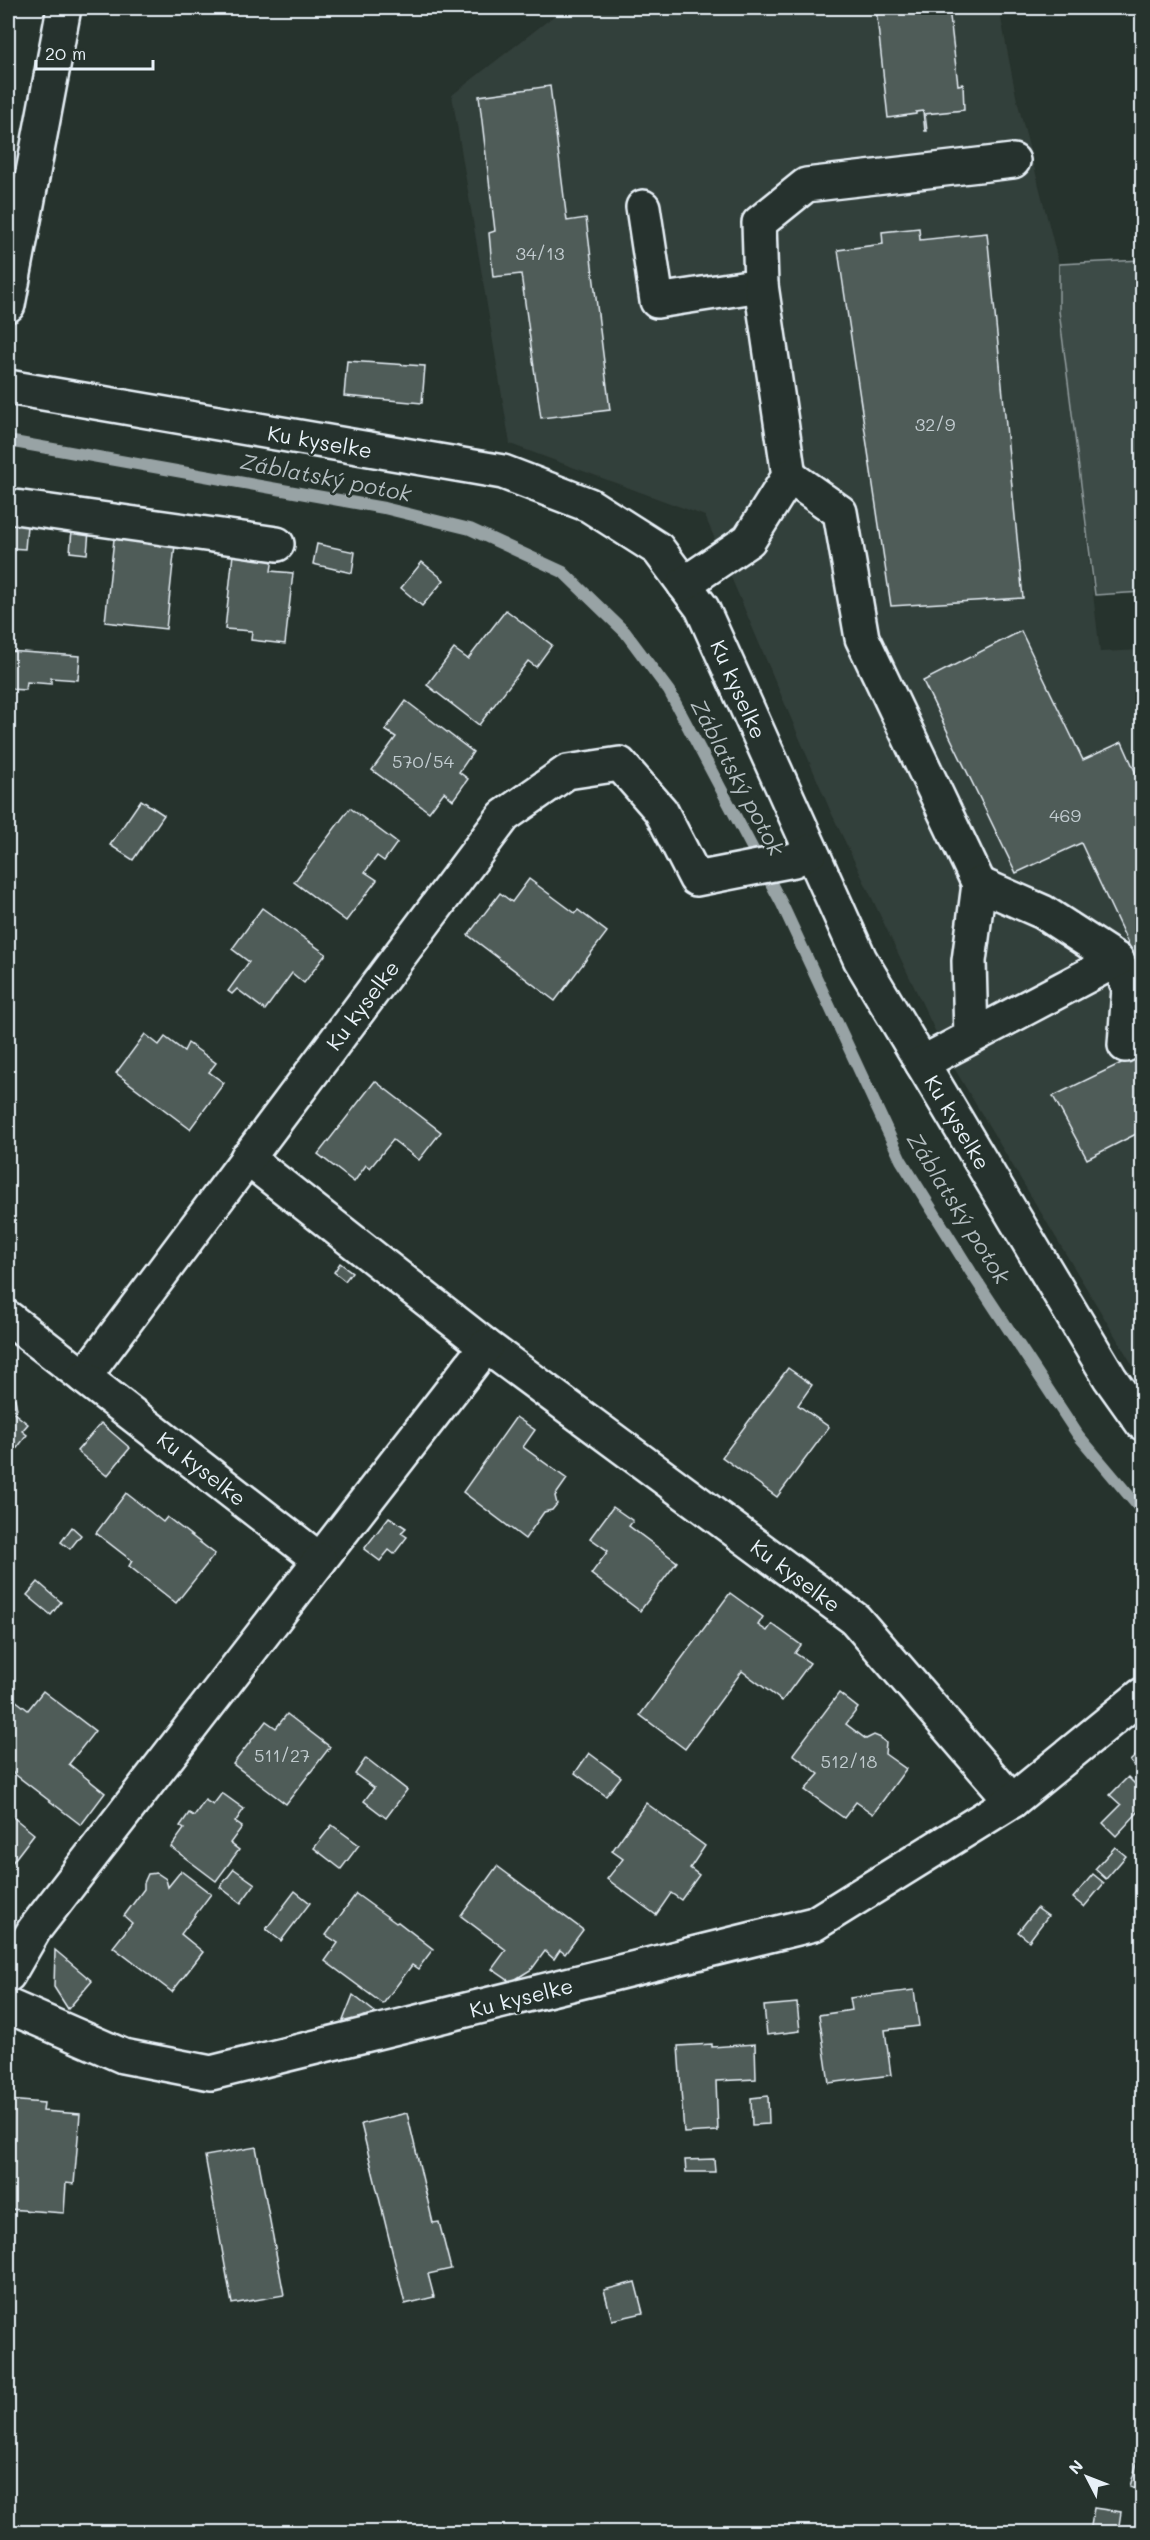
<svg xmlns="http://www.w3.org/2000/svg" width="1150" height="2540" viewBox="0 0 1150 2540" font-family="Mali,sans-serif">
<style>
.built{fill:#333f3a}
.green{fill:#3e4b47;stroke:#939ea0;stroke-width:1.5}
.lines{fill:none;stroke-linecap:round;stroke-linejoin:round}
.stream{stroke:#98a3a5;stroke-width:12}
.building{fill:#505c59;stroke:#e8f1f8;stroke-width:1.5}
.minor-casing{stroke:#e8f1f8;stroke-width:38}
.minor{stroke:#26332d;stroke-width:33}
.labels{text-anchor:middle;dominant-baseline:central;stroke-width:5;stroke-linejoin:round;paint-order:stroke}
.number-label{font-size:18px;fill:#c2ccd0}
.street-label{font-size:21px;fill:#e8f1f8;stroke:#26332d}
.water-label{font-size:22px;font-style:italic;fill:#b3bdc0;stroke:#26332d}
</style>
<rect width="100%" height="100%" fill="#26332d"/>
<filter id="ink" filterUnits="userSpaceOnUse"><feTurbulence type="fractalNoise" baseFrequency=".0167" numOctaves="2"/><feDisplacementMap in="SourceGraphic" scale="12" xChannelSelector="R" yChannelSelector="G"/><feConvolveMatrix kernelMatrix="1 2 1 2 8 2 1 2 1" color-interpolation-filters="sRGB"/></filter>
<g filter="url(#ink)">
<path class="built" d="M564,8H999L1016,96L1059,264V311L1100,652L1142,650V1378L1141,1379L948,1058L830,810L705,516L510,444L452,95Z"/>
<path class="green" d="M1142,260V592L1095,595L1059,311V264Z"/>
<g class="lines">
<path class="stream" d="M8,441L384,508L470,529L563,572L625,632L669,691L782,904L901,1160L971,1272L1078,1435L1142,1511"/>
</g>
<g class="building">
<path d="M876,8H949L958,85L963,84L964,110L925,114L927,131H925L923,111L916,112V114L888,118Z"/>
<path d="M550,86L567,221L586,218L610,410L541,418L521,274L493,277L489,233L495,231L479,96Z"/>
<path d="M919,228L920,240L987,233L1023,598L891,606L838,250L883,244L882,232Z"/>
<path d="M347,361L425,366L422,403L344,396Z"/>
<path d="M8,524L27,526L25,549L8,548Z"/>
<path d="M72,530L89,531L87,554L70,552Z"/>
<path d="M114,539L175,545L166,629L105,622Z"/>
<path d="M317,544L355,552L352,573L313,564Z"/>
<path d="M233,554L273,558L271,571L293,573L285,644L251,640L252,631L225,629Z"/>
<path d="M422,562L444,580L422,606L401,588Z"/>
<path d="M506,610L552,645L536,667L528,661L479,725L427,685L454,649L468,659Z"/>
<path d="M1021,631L1083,760L1122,742L1142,787V973L1081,843L1016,873L923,681Z"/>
<path d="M8,651L80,656L78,680L51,678V684L27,682L26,690L8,689Z"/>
<path d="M406,701L473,752L459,772L468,779L453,800L444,792L429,812L372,770L396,737L385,730Z"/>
<path d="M141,800L164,815L133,860L110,845Z"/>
<path d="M350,808L397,843L384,861L377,856L365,872L377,880L346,921L294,882Z"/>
<path d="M529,879L575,913L578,910L607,932L555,1001L468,935L500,893L512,902Z"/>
<path d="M262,908L326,954L304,983L292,973L265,1010L237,989L232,994L228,991L249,962L232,949Z"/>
<path d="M145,1034L159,1045L165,1037L184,1051L188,1043L216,1063L209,1072L224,1083L190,1129L116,1073Z"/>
<path d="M1142,1053V1131L1087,1159L1053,1096Z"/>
<path d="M375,1081L441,1132L419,1160L393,1140L370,1168L366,1165L354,1182L318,1154Z"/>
<path d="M340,1263L352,1272L345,1281L334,1272Z"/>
<path d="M788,1368L812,1385L798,1405L829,1427L777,1497L722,1457Z"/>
<path d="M8,1393L15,1399L17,1409L14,1413L28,1424L22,1431L27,1435L8,1460Z"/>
<path d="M516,1417L535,1430L523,1447L567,1479L555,1496L557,1504L552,1510L544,1512L525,1539L463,1492Z"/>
<path d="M101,1423L130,1448L107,1476L77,1451Z"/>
<path d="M126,1493L163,1522L167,1517L215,1554L176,1603L129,1566L132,1561L96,1533Z"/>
<path d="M613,1507L633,1521L629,1526L677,1562L640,1611L591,1574L608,1551L590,1538Z"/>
<path d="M389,1517L406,1528L401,1533L407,1537L394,1554L389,1550L380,1561L364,1549Z"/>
<path d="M72,1527L81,1535L70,1549L61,1542Z"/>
<path d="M38,1582L61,1602L51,1615L27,1595Z"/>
<path d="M730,1593L763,1617L758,1625L767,1631L772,1624L801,1645L795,1653L810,1663L782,1701L742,1671L685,1749L640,1715Z"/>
<path d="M43,1691L95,1731L69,1764L105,1793L81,1825L8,1769V1711L15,1700L28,1710Z"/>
<path d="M839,1693L858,1708L846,1724L866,1739L874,1735L881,1738L886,1743L885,1754L906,1769L873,1814L856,1802L844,1818L805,1790L819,1774L793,1754Z"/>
<path d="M287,1714L330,1747L286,1804L233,1764L266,1721L276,1728Z"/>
<path d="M1142,1750V1775L1130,1761Z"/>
<path d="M589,1753L621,1777L606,1796L575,1773Z"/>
<path d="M366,1758L407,1790L386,1818L364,1801L374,1788L355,1774Z"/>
<path d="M1128,1777L1142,1791V1808L1116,1836L1103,1823L1121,1805L1110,1795Z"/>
<path d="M222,1793L244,1809L235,1822L242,1827L230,1843L239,1850L216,1881L171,1847L184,1829L180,1826L189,1813L194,1816L205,1800L213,1805Z"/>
<path d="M646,1803L705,1846L690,1868L699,1875L681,1900L671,1893L656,1915L607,1879L623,1859L612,1851Z"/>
<path d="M8,1813L34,1834L8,1868Z"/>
<path d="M332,1825L359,1845L341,1869L314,1848Z"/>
<path d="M1115,1847L1126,1856L1106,1879L1095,1869Z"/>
<path d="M497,1866L583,1930L565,1954L560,1950L554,1959L545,1951L532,1969L511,1982L492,1969L506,1950L461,1916Z"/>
<path d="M234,1869L255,1884L241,1903L220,1887Z"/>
<path d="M181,1871L211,1894L181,1934L203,1952L172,1992L113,1947L132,1923L124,1916L144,1889V1883L148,1874L157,1873L166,1879L168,1887Z"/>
<path d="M1093,1874L1104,1883L1084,1907L1073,1898Z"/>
<path d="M295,1891L310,1903L281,1941L266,1929Z"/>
<path d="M356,1894L396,1923L398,1922L433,1949L418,1969L412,1965L383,2004L325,1961L338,1943L326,1935Z"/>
<path d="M1037,1908L1048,1916L1029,1941L1018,1932Z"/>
<path d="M55,1950L92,1981L68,2009L54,1987Z"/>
<path d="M914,1990L919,2026L885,2030L891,2075L829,2083L819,2015L852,2010L850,1998Z"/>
<path d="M353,1995L376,2013L342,2023Z"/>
<path d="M797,2003L800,2031L767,2035L764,2006Z"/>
<path d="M712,2044V2047L755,2044L756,2079L716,2081L718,2131L684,2133L678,2046Z"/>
<path d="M768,2096L769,2124L752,2125L751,2098Z"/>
<path d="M8,2100L44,2103L43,2111L80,2114L74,2184L66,2183L64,2213L8,2209Z"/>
<path d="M407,2113L433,2223L439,2222L451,2269L428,2274L434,2297L405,2304L361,2124Z"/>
<path d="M256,2147L284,2295L232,2304L205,2156Z"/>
<path d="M714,2159L715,2172H686L685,2160Z"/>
<path d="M635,2282L643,2313L612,2320L604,2290Z"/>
<path d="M1142,2447V2490L1130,2486Z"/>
<path d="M1094,2508L1121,2512L1118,2532H1090Z"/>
</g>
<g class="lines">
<defs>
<g id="minor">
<path d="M643,207L657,301L761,285"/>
<path d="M8,305L64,8"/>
<path d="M8,387L503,472L589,505L658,549L702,608L860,959L1110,1378L1142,1423"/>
<path d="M789,476L761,285L759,223L806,185L1013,161"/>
<path d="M8,506L277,544"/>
<path d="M684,584L749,540L789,476L840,512L862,638L979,884"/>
<path d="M1117,960L1129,988L1125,1045"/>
<path d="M922,1063L1117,960L1043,912L979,884L969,961L971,1037"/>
<path d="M247,1158L486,1346L855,1619L1012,1801"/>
<path d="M8,1318L84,1377L504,816L567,772L620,764L661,811L696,879L794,860L811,851"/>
<path d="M84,1377L320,1560L486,1346"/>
<path d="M8,1975L34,1930L320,1560"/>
<path d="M8,2006L123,2056L211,2073L814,1924L1012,1801L1142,1695"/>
</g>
</defs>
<use href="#minor" class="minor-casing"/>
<use href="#minor" class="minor"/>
</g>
</g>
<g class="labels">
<g class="number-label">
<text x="540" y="253">34/13</text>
<text x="935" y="424">32/9</text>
<text x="423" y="761">570/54</text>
<text x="1065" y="815">469</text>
<text x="282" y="1755">511/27</text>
<text x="849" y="1761">512/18</text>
</g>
<g class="street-label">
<text transform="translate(320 441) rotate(10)">Ku kyselke</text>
<text transform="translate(739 689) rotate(66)">Ku kyselke</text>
<text transform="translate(362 1005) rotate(-53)">Ku kyselke</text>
<text transform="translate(958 1122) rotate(59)">Ku kyselke</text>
<text transform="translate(202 1468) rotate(38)">Ku kyselke</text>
<text transform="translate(796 1575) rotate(37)">Ku kyselke</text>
<text transform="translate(521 1997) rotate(-14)">Ku kyselke</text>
</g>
<g class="water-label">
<text transform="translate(326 477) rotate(11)">Záblatský potok</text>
<text transform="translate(738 777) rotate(62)">Záblatský potok</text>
<text transform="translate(959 1208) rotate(58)">Záblatský potok</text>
</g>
</g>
<rect width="1150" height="2540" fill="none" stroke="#26332d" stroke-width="30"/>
<rect x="15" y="15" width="1120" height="2510" fill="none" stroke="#e8f1f8" stroke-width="2" filter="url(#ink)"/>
<g transform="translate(1087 2477) rotate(312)" stroke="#26332d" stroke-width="4.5" paint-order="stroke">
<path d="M0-4.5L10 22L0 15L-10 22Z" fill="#e8f1f8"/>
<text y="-9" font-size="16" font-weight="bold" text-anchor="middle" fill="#e8f1f8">N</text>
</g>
<path d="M36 60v9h117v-9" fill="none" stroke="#e8f1f8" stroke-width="3"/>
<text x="45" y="60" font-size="18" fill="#e8f1f8" stroke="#26332d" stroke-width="4.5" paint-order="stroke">20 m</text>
</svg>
